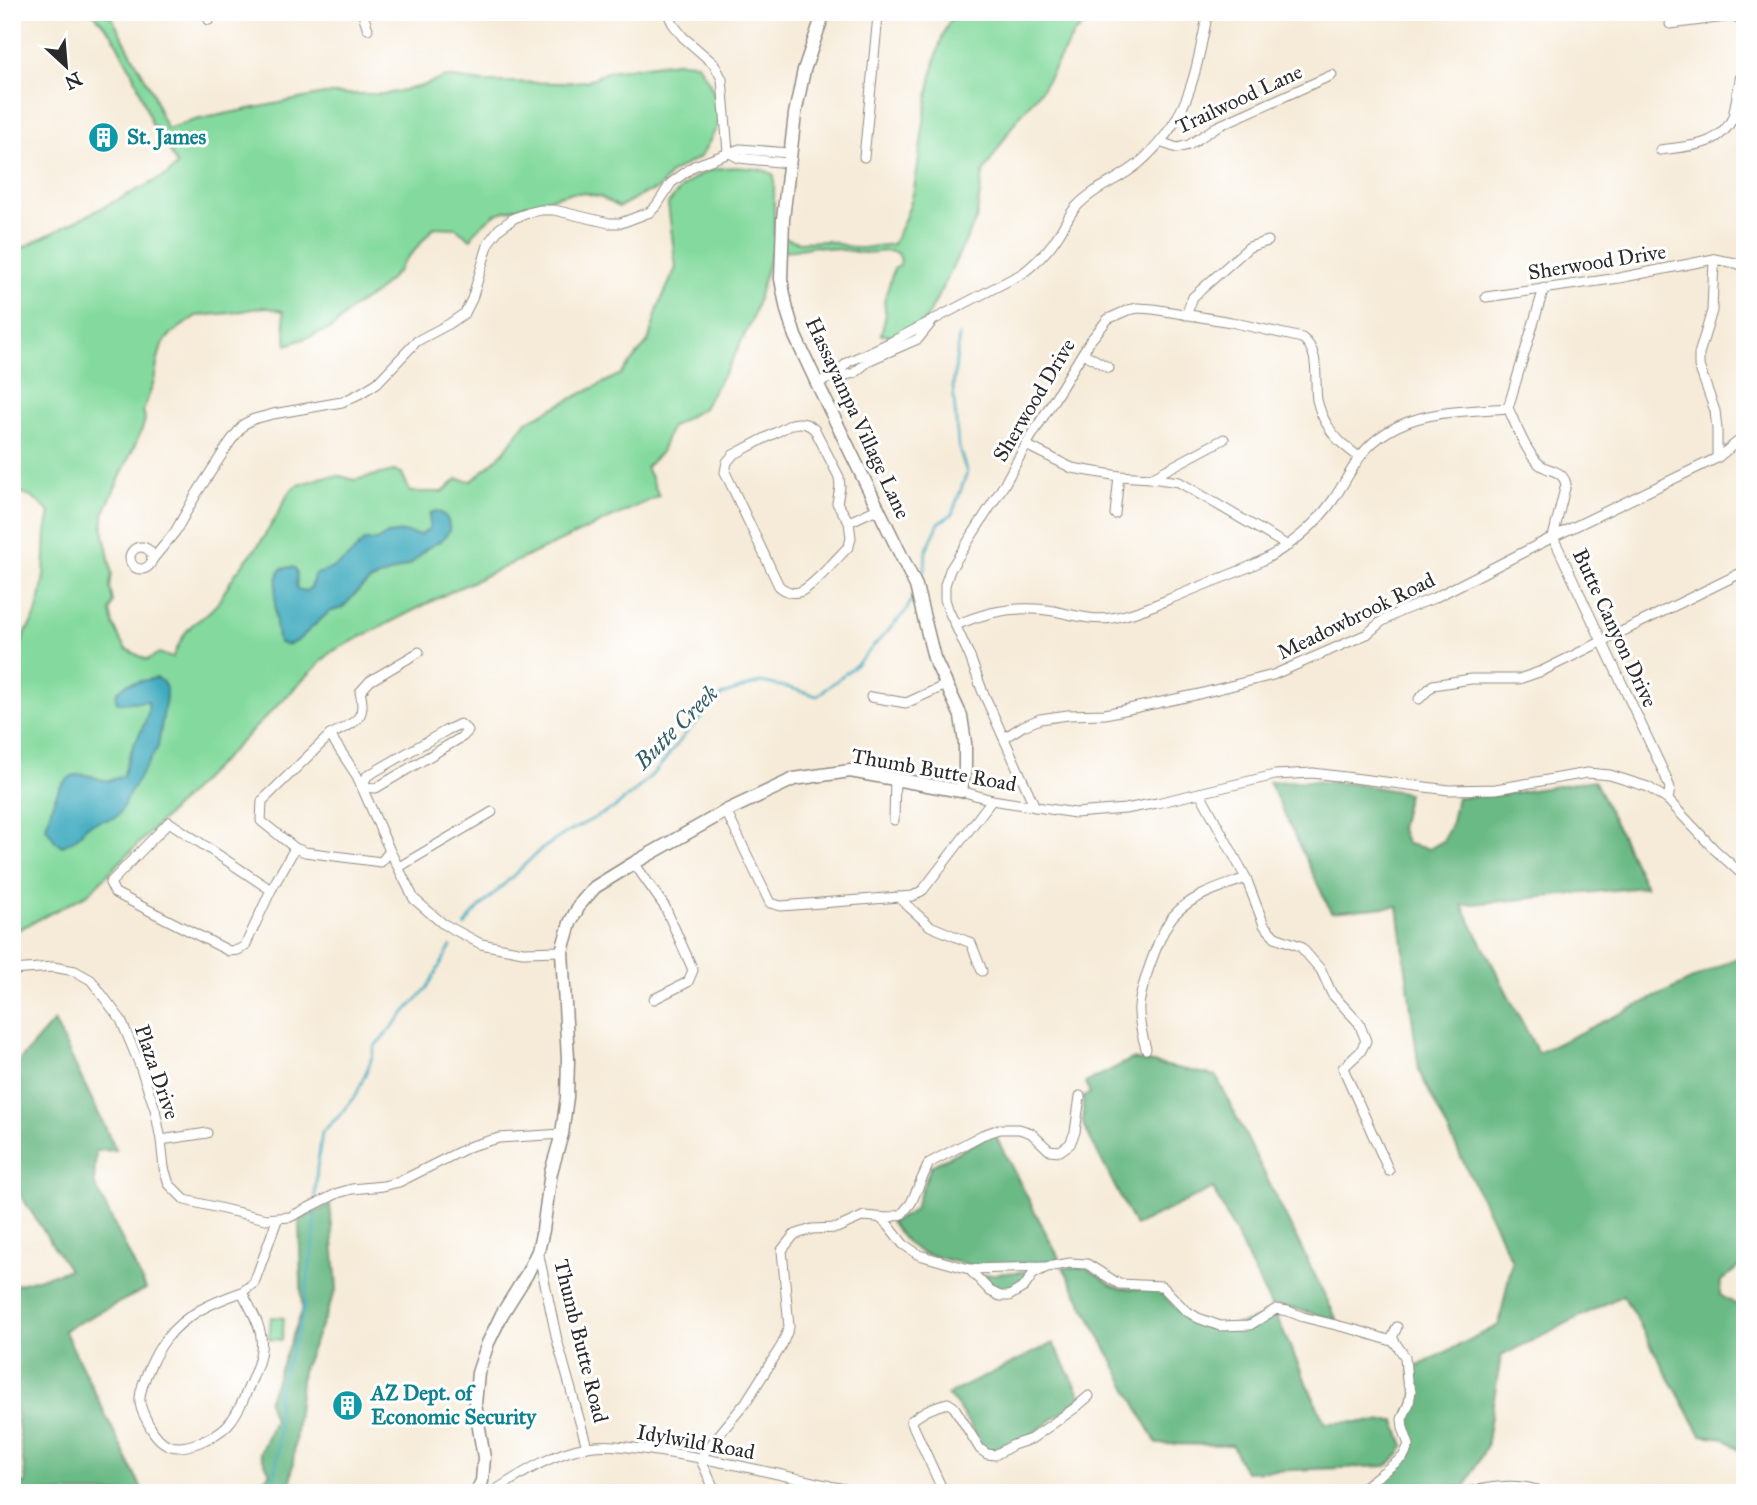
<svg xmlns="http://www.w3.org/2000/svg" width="1757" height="1505" viewBox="0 0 1757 1505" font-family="'IM FELL Great Primer',serif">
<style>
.green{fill:#84da9e;stroke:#588264;stroke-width:2}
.forest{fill:#6bba85;stroke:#4b7258;stroke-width:2}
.water{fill:#40abbf;stroke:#366b75;stroke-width:2}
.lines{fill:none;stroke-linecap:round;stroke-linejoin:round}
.stream{stroke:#40abbf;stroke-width:2.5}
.street-casing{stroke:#908b82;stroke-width:11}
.secondary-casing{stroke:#908b82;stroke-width:15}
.street{stroke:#fff;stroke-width:9}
.secondary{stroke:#fff;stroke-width:12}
.labels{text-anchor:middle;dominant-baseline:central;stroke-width:6;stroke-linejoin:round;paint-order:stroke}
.street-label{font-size:21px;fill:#2b2b2b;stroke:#fff}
.culture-label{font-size:21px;font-weight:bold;fill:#0d838f;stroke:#fff;text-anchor:start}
.water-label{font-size:23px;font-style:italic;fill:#335e66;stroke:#fff}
</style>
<rect width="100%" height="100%" fill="#fff"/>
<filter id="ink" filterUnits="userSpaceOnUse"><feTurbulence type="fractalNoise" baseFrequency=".0143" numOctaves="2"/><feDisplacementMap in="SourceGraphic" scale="14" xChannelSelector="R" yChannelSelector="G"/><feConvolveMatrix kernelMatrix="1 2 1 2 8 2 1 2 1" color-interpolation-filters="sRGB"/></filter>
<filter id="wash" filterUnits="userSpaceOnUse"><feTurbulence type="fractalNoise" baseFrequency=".00686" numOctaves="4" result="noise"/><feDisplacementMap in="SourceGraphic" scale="28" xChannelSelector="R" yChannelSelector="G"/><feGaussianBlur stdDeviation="1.57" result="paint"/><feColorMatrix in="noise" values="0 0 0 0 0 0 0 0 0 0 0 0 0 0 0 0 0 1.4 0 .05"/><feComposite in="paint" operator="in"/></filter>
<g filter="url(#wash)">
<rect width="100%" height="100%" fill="#f6ebd8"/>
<g class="green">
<path d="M92,12H105L112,18L152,91L161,116L167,129L195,120L324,94H386L422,86L446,77L483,82L560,83L587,81L609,71L676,62L697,63L709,82L717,101L719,123L708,144L700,157L672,172L658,189L643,194L619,207L601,197L585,193H569L495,214L476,230L471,239L456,228L434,227L415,250L403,262L398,271L377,292L351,309L336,325L328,330L287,345L283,311L264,307L231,313L196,316L171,334L162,345L158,359L154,381L143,412C147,419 143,426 140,434L103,514V529L112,573L110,587L113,602L110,611L113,624L121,641L126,649L147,660L159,653L172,658L185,633L192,625L206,615L217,604L235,574L260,543L276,517L288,494L295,486L324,477L340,476L354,480L394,471L402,473L410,492H443L457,479L472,481L503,453L527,421L621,374L648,342L659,305L676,268L668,204C689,176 711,164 747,168C757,169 765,169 774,175V235L799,242L827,241L854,248H864L893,244C901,228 909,211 913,194C922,154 929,36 957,12H1098L1074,34L1042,89L1014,123L983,173L976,220L926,320L901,335H881L886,315L884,301L894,269L899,266L901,260L898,253L888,251L864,253L815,246L794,250L772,251L752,320L730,364L703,408L671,427L661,452L646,467L659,496L454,590L331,652L88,894L12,933V680L24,635L35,617L40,599L44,576L46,532L50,513C41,503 26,491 12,491V253L167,175L177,166L161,132L152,125L136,80L112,34Z"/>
<path d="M271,1317L284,1318L282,1340L269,1339Z"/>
</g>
<g class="forest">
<path d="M1594,780L1646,887L1462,905L1538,1053L1745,954V1138L1743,1139L1745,1142V1262L1721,1281L1720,1295L1739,1306L1745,1307V1455L1725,1438L1701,1435L1623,1295L1501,1356L1486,1447L1465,1487L1420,1493H1363L1405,1461L1414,1448C1411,1438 1405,1425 1408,1414C1410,1407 1416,1400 1415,1392C1415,1384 1411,1378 1410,1370L1499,1325L1512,1261L1419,1071L1398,906L1331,912L1269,782L1310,781L1356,784L1408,793L1400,828L1407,844L1429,849L1443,841L1452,822L1457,797L1501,795Z"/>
<path d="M54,1021L116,1150L96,1151L94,1183L146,1289L64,1330L144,1493H12V1486L26,1483L14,1395H12V1286L69,1270L12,1182V1069Z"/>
<path d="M1132,1059L1216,1076L1337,1320L1292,1308L1271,1306L1213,1188L1135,1226L1083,1124V1097L1090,1093L1085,1083Z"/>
<path d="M994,1133L1060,1260L976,1267L922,1253L908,1244L890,1222L907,1215L914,1209L931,1166Z"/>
<path d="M330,1205L337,1288L302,1371L290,1493H252L270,1473L260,1453L274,1420L268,1401L302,1311L299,1220Z"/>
<path d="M1063,1267L1087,1268L1111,1284L1120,1288L1158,1290L1187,1319L1219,1330L1275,1314L1325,1423L1395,1421L1404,1446L1400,1454L1387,1466L1245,1472L1232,1445L1157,1444Z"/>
<path d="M1030,1271C1020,1288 1015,1292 995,1290L982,1275Z"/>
<path d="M1053,1343L1082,1397L1032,1435L996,1452H990L984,1447L956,1404L947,1395Z"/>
</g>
<g class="water">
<path d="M436,511C446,514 450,521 449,531L442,540L426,549L411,564L370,581L359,590L342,608L329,612L296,642L287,645L279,643C275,626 272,583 281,569L291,567L295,568C299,575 295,582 297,589L305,591L311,588L314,575C339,567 346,561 364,541H376L388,534L404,532L420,535L429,529L430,513Z"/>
<path d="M156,678L162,681L166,688V697L158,747L125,801C118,827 106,815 89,825C84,828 85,828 81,833C76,840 70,843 62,846L56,842L46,828C51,808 58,770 86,775C104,779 104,784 123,776C126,769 127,761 130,754C136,737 151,720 148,701L118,703L116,699L117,692L127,684Z"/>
</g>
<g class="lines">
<g class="stream">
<path d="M921,577L925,568L926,551L939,523L952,514L967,473L958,445L953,387L959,335"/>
<path d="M465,926L473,914L539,851L566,833L614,808L633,793L657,770L687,732L722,695L761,682L790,688L817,696L857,664L906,611L913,596"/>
<path d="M315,1196L317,1168L322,1132L339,1116L357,1093L370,1063L375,1046L427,988L451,946"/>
<path d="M272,1493L279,1445L277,1393L302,1318L314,1239L315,1215"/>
</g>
</g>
</g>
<g filter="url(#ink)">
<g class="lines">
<defs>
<g id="street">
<path d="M362,12L368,29"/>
<path d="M667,12L673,24L683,37L714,64L722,79L728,152"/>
<path d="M209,20L213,12"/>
<path d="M1670,24L1733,16L1742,19L1745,24"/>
<path d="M1160,142L1177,148L1189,145L1216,127L1332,75"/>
<path d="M1660,150C1689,146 1720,147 1733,117L1745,53"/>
<path d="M728,152L739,158L788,163"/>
<path d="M864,157L878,16L876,12"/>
<path d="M1486,297L1619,278L1714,259"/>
<path d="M1186,315L1193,297L1249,247L1268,241"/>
<path d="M1083,353L1109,368"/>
<path d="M834,376H843L854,373L870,360L918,339L931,323"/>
<path d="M817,383L834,376L848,362L891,342L1023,273C1037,262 1050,249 1059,234C1065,225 1069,214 1076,207C1093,188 1119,180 1138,164C1190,120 1195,75 1208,12"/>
<path d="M1508,408C1516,425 1526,452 1539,464C1549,472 1562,469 1566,484L1553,537L1665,775L1670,788L1668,800"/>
<path d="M1508,408L1544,288"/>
<path d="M1026,445L1072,468L1119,476L1151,478L1179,482L1288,546"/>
<path d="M1717,458V429L1715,411L1699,366V354L1712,311L1714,259L1736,263L1745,267"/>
<path d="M1151,478L1224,439"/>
<path d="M1115,514L1119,476"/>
<path d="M849,522L851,538L849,546C839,556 811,589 799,592C791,594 785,591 779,586L725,472L727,462L733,455L792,424C802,422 808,423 815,430L839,477L840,487L837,503L849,522L879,508"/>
<circle cx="141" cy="558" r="11"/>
<path d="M152,560L175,532L197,493L230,442L244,424L254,419L273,414L342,402L359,394L377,383L417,341L449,324L465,313L472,299L489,242L499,229L514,218L528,213L541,210H554L609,223H621L650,212L657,205L671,183L694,166L705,162L740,149L789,153"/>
<path d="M956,625C987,611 1020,605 1054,611C1073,615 1093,621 1112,618C1136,614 1159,603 1182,594C1205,584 1228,576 1251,566C1284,551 1312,530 1333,500C1355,468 1359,445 1398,426C1431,410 1472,411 1508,408"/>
<path d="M871,697L906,703L946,685"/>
<path d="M1419,699L1433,685L1471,679H1519L1542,671L1745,571"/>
<path d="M460,724L468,731L462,737L376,788L362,787L367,776L447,730Z"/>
<path d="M330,735C352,723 368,721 360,692L370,681L419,652"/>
<path d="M1004,738L1023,726L1040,719L1068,715L1105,714L1195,695L1273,675L1367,634L1381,622L1401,611L1434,598L1553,537L1717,458L1745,436"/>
<path d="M961,791L992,800L1075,813L1125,809L1157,803L1275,775L1313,773L1449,790L1496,789L1587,773L1610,775L1648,787L1668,800L1714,849L1745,877"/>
<path d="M1200,793L1246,878L1264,925L1275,937L1300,946L1321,970L1332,994L1359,1023L1366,1041L1360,1052L1343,1068L1389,1171"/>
<path d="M1035,807L982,690L970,657L948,609L945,599V585L950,570L1004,485L1026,445L1090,341L1108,319L1128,310L1138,308L1153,309L1231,322L1302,338C1321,351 1314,380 1317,400C1319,408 1323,419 1328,426C1335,439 1347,448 1359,457"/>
<path d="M726,811L770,903L781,906L913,896L923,890L992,800"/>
<path d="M894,820L895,778"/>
<path d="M390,851L357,776L330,735L262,801L261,821L295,848L305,852L381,862L390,851L414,899L442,923L481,944L523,952L562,951"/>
<path d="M634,863L665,907L693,970L688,982L654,999"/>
<path d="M399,867L492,812"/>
<path d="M271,890L169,822L110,883L115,893L229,951L238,950L245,946L271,890L295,848"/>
<path d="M898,897L930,926L971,943L982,971"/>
<path d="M12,970L53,967L75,971L91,980L121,1020L139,1063L155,1109L161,1140L164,1168L169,1184L185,1200L266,1219L290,1217L338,1193L352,1189L383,1186L399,1182L471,1146L499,1138L562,1134"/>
<path d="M1146,1049C1142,1035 1138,1020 1139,1006C1141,986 1161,929 1174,915C1192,895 1222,887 1246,878"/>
<path d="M161,1140L207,1133"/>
<path d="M880,1218L889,1226L903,1244L919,1255L969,1269L990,1291L1000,1296H1009L1024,1287L1033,1274L1047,1267L1070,1263L1087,1264L1119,1284L1162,1286L1185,1310L1198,1318L1220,1326L1250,1325L1276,1309L1288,1311L1303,1317L1356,1330L1395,1342"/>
<path d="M538,1251L557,1340L587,1447"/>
<path d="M969,1269L1045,1267"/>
<path d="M242,1292C249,1306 259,1321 261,1337C264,1357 251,1380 244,1398C233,1422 225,1432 200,1442C175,1452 161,1448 148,1423C144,1415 139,1407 140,1398C141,1383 156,1351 166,1339C185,1314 213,1302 242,1292Z"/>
<path d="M242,1292L254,1283L277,1220"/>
<path d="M491,1493C521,1474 552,1453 587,1447C610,1443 634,1448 657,1451C726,1461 794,1478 862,1493"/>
<path d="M716,1493L700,1458L746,1402L782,1345L789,1327L782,1250L794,1235L812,1229L837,1228L864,1216L887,1218L902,1214L911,1203L929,1163L982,1135L1000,1129H1019L1031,1133L1049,1150L1060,1151L1070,1144L1075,1132L1080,1096"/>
<path d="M944,1493L911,1421C922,1412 934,1406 948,1403L954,1407L980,1449L987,1454L995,1455L1013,1445L1031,1439L1075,1408L1089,1396"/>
<path d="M1358,1493L1360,1490L1403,1457L1409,1445L1403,1428L1402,1419L1409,1403L1411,1391L1407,1381L1405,1357L1392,1338L1397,1327"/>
<path d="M1458,1493C1485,1489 1517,1480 1543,1493"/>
</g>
<path id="secondary" d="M476,1493L482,1481L484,1458L475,1404L478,1373L488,1343L502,1314L527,1274L538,1251L543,1230L551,1172L562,1134L567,1097L568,1059L562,951L570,923L580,904L595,887L634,863L726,811L794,779L850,771L961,791L965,768V743L961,716L934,658L916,586L817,383L795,336L787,310L781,279L783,219L795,114L804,70L824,12"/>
</defs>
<use href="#street" class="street-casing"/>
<use href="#secondary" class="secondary-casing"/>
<use href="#street" class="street"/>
<use href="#secondary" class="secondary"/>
</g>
</g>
<defs>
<symbol id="building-disc" viewBox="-11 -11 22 22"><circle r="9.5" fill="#0f9aa8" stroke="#fff"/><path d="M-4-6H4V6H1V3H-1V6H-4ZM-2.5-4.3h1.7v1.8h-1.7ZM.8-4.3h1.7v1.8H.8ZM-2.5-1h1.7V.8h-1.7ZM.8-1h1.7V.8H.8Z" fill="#fff"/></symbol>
</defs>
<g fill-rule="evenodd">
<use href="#building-disc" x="86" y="120" width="35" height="35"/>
<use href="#building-disc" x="330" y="1388" width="35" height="35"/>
</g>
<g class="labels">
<g class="street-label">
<text transform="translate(1239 99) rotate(-25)">Trailwood Lane</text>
<text transform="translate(1597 262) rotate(-9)">Sherwood Drive</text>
<text transform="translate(1034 400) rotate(-59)">Sherwood Drive</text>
<text transform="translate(858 418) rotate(65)">Hassayampa Village Lane</text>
<text transform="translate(1356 616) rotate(-26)">Meadowbrook Road</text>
<text transform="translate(1615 628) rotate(65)">Butte Canyon Drive</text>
<text transform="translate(934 770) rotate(10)">Thumb Butte Road</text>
<text transform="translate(157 1072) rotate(71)">Plaza Drive</text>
<text transform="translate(581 1341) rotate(76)">Thumb Butte Road</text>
<text transform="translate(696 1442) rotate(10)">Idylwild Road</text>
</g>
<g class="culture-label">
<text x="127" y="137">St. James</text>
<text x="371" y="1393">AZ Dept. of<tspan x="371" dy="24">Economic Security</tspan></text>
</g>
<g class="water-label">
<text transform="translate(676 727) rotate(-45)">Butte Creek</text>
</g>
</g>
<rect width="1757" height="1505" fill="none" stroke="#fff" stroke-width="42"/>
<g transform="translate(66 66) rotate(154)" stroke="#ffffff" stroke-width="5" paint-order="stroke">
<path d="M0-5L12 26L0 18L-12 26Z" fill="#2b2b2b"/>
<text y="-10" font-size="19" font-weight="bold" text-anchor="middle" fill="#2b2b2b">N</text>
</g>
</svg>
